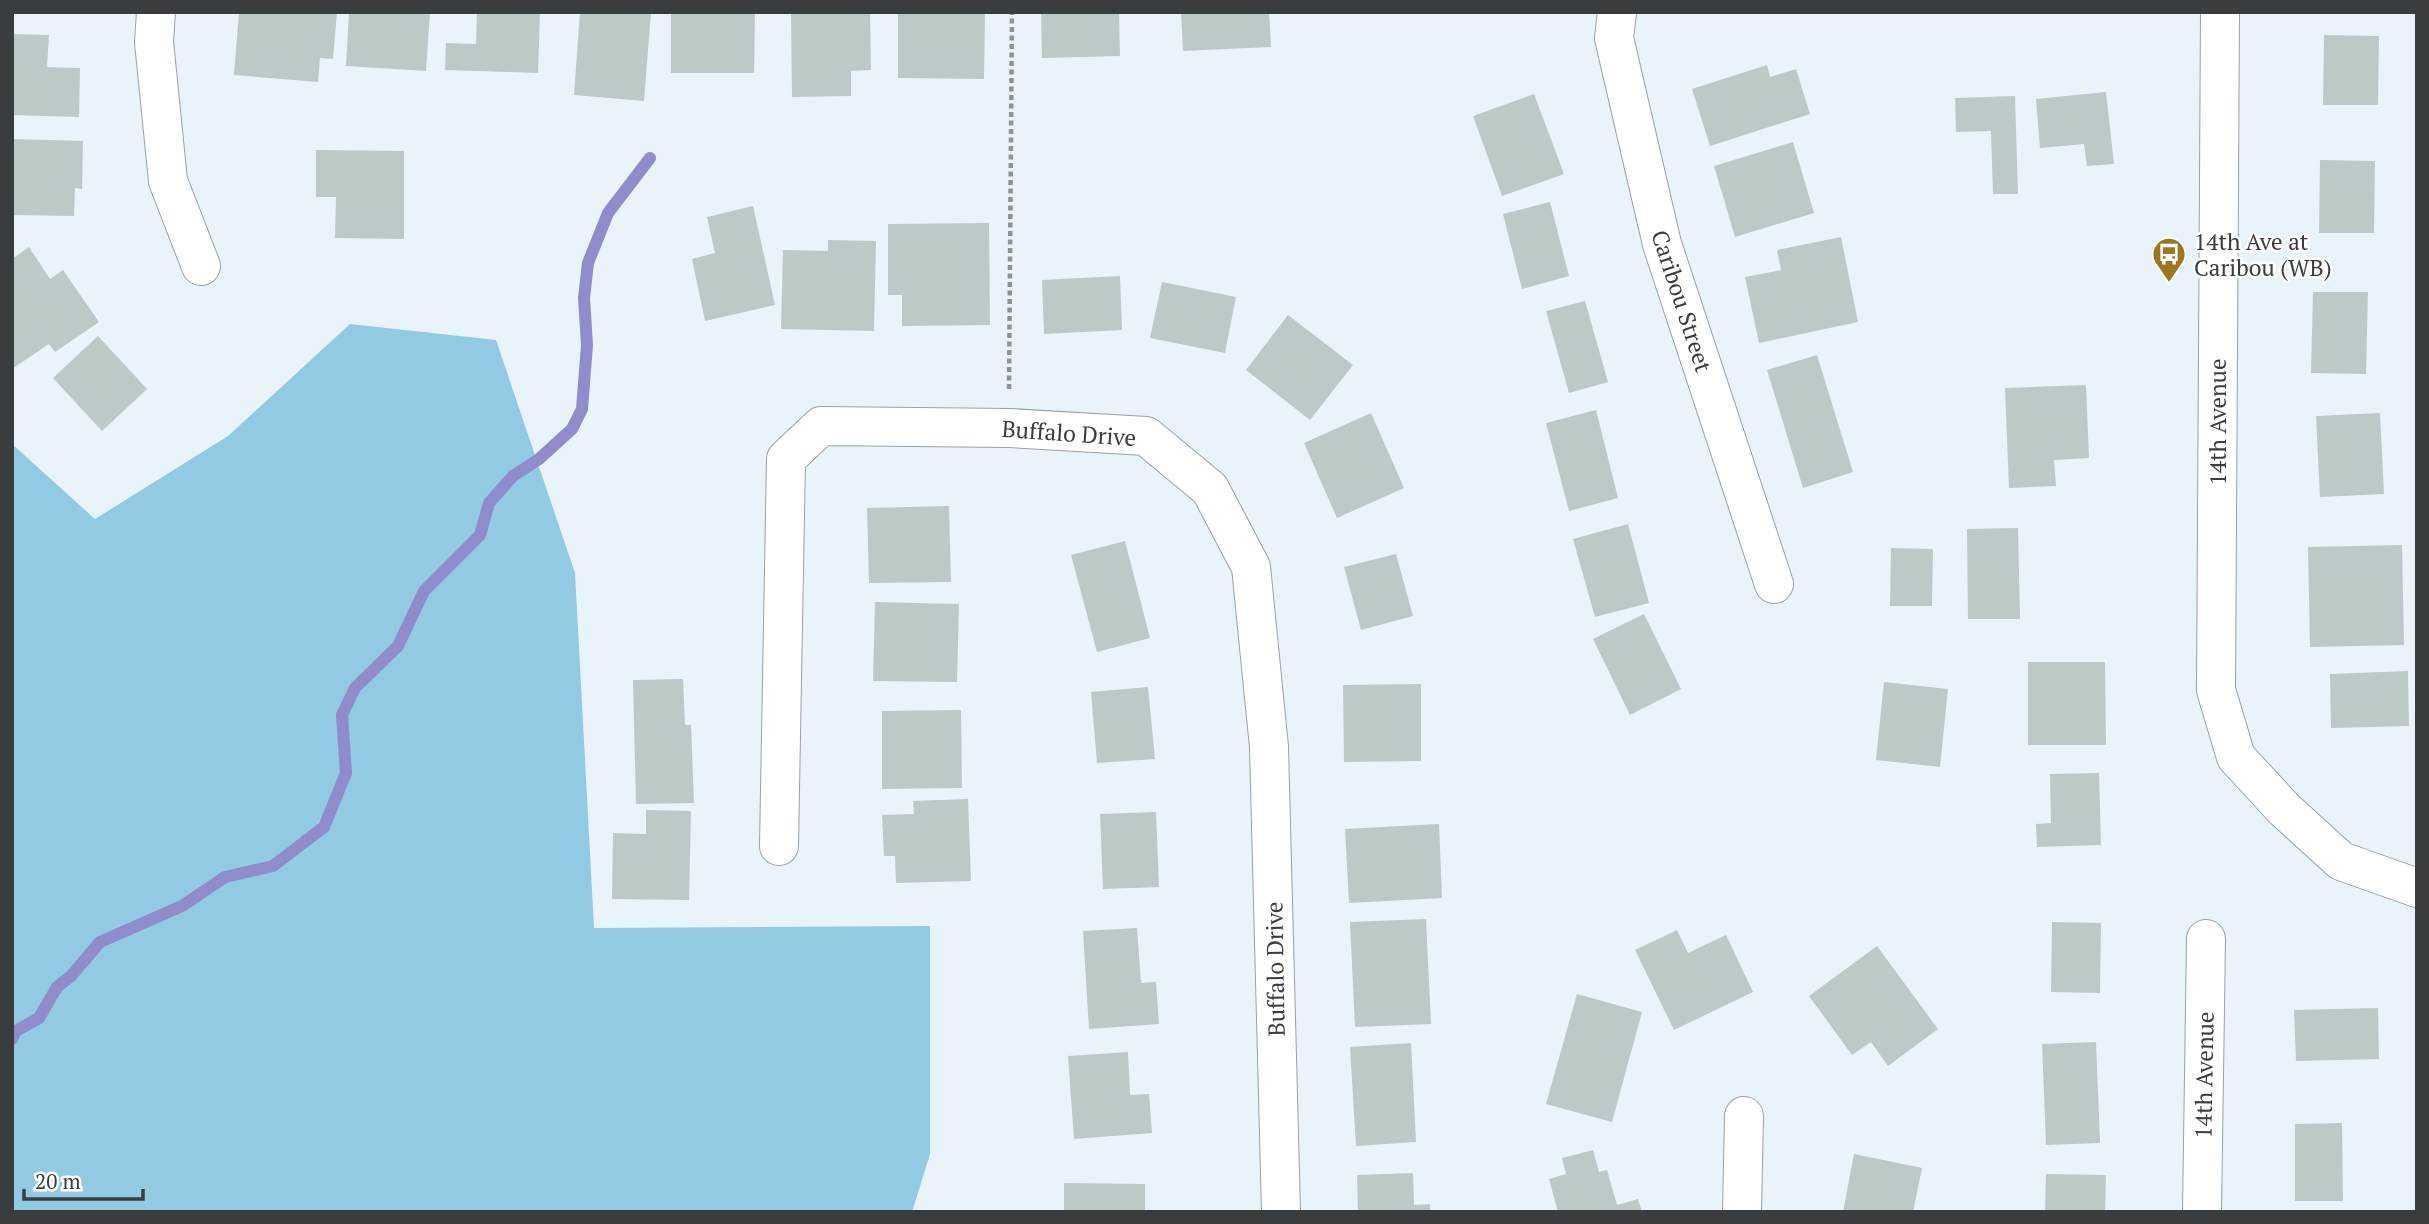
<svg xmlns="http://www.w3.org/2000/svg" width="2429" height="1224" viewBox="0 0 2429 1224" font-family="'PT Serif',serif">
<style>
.green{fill:#92c9e3}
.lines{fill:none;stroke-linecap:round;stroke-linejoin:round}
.stream{stroke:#908bca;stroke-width:12}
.building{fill:#bbc9c9}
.minor-casing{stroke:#96a2a7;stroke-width:40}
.path{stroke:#8b9397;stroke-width:4.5;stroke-dasharray:5 3.5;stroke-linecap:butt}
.minor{stroke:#fff;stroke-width:38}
.labels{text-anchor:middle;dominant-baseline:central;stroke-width:5;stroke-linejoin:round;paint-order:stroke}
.poi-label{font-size:23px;fill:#393d40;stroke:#fff;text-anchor:start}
.street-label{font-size:23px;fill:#393d40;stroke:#fff}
</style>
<rect width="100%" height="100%" fill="#e8f4fa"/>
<path class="green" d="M350,324L496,340L575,573L594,928L930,926V1154L912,1212H12V444L95,519L228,436Z"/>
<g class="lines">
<path class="stream" d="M12,1039L16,1031L39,1018L57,987L71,976L100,942L182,906L225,877L273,866L324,827L346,773L342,715L355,688L398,646L424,591L480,535L489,503L513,476L539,459L572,429L582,409L587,345L584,298L588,263L608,213L650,158"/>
</g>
<g class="building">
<path d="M239,12H337L333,59L320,58L318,82L234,75Z"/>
<path d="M349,12H430L426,71L346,66Z"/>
<path d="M477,12H540L538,73L445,70L446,43L476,44Z"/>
<path d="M580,12H651L644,101L574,95Z"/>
<path d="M671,12H755L754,73H671Z"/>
<path d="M791,12H870L871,70L851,71V96L792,97Z"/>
<path d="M898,12H985L984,79L898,78Z"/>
<path d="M1041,12H1119L1120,56L1042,58Z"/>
<path d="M1181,12H1269L1271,47L1183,51Z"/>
<path d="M12,34L49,35L47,67L80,68L79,117L12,115Z"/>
<path d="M2324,35L2379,36L2378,105H2323Z"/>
<path d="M1767,65L1770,77L1796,69L1810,114L1710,146L1692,89Z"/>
<path d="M2106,92L2114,164L2087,166L2084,144L2040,148L2036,99Z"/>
<path d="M1534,94L1564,174L1502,196L1473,116Z"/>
<path d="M2015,96L2018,194H1993L1991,131L1956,132L1955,98Z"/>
<path d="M14,139L83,141L82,189L75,188L74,216L12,215Z"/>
<path d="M1793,142L1814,213L1735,237L1714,166Z"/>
<path d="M316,150L404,151V239L335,238L336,197H316Z"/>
<path d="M2320,160L2375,161L2374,233H2319Z"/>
<path d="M1550,202L1569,276L1522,289L1503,214Z"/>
<path d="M753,206L775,305L705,321L692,259L715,253L707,217Z"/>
<path d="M989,223L990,325L902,326V295H888V224Z"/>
<path d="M1841,237L1858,322L1759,343L1745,277L1781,270L1777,250Z"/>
<path d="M828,240L876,241L874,331L781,329L783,250L828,251Z"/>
<path d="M29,247L50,279L63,270L99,322L55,352L49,344L12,369V259Z"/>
<path d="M1120,276L1122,330L1044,334L1042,280Z"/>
<path d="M1162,282L1236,297L1225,353L1150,338Z"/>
<path d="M2313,292H2368L2366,374L2311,373Z"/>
<path d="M1585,301L1608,382L1569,393L1546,311Z"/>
<path d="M1288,315L1353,365L1310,420L1246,370Z"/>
<path d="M98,336L147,389L102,431L53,378Z"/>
<path d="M1817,355L1853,472L1803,488L1767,370Z"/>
<path d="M2086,385L2089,458L2054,460L2056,486L2009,488L2005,388Z"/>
<path d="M1596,410L1618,498L1569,511L1546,423Z"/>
<path d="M1371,413L1404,488L1337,518L1304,443Z"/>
<path d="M2380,413L2384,494L2320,497L2316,416Z"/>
<path d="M949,506L951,582L869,583L867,508Z"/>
<path d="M1628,524L1649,603L1595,617L1573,539Z"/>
<path d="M2018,528L2020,619H1968L1967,529Z"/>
<path d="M1125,541L1150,638L1097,652L1071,555Z"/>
<path d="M2402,545L2404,645L2310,647L2308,547Z"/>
<path d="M1891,548L1933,549L1932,606H1890Z"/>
<path d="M1396,554L1413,616L1361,630L1344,567Z"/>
<path d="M875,602L959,604L957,682L873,681Z"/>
<path d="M1644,614L1681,689L1630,715L1593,639Z"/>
<path d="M2028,662H2105L2106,745H2028Z"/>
<path d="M2408,671L2409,726L2331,728L2330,674Z"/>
<path d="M683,679L685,725H691L694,803L636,804L633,680Z"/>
<path d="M1884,682L1948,689L1940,767L1876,760Z"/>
<path d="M1421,684V761L1344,762L1343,685Z"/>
<path d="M1148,687L1155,759L1097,763L1091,692Z"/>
<path d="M961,710L962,788L882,789V711Z"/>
<path d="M2099,773L2101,845L2037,847L2036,824L2051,823L2050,774Z"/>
<path d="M968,799L971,881L896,883L895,856H884L882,815L914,814L913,801Z"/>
<path d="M646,810L691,811L689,900L612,899L613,833L646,834Z"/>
<path d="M1156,812L1159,887L1103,889L1100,814Z"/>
<path d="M1439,824L1442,898L1349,903L1345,829Z"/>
<path d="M1426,919L1431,1024L1355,1027L1350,922Z"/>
<path d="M2052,922L2101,923L2100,993L2051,992Z"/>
<path d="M1137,928L1141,983L1156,982L1159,1024L1089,1029L1083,931Z"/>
<path d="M1677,930L1688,953L1726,935L1753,992L1674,1030L1635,950Z"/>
<path d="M1877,946L1938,1029L1888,1066L1871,1042L1852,1055L1809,996Z"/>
<path d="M1577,994L1642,1012L1612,1122L1546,1104Z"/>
<path d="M2378,1008L2379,1059L2296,1061L2294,1010Z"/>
<path d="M2096,1042L2100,1143L2046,1145L2042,1044Z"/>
<path d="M1411,1043L1416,1142L1356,1146L1350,1047Z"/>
<path d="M1128,1052L1130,1095L1149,1094L1152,1133L1074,1139L1068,1056Z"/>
<path d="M2342,1123L2343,1201H2295V1124Z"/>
<path d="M1593,1150L1599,1172L1607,1170L1617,1205L1638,1199L1642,1212H1558L1549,1179L1566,1174L1562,1158Z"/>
<path d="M1854,1154L1922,1168L1913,1212H1843Z"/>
<path d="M1413,1173L1414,1205L1430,1204V1212H1358L1357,1175Z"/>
<path d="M2046,1174L2106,1175L2105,1212H2045Z"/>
<path d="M1064,1183L1145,1184V1212H1064Z"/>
</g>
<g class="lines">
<defs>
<g id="minor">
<path d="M156,12L154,42L168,181L201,266"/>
<path d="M1617,12L1614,38L1662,244L1774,584"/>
<path d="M2220,12L2216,690L2236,757L2284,809L2341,861L2417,888"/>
<path d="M779,846L786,459L821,426L1009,428L1146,436L1210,489L1251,567L1269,747L1281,1212"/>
<path d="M1742,1212L1744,1116"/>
<path d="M2202,1212L2206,939"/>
</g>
</defs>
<use href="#minor" class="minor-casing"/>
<path class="path" d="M1009,389L1012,12"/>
<use href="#minor" class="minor"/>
</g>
<defs>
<symbol id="bus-pin" viewBox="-11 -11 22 30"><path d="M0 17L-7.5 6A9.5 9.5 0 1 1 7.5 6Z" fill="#9b7722" stroke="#fff"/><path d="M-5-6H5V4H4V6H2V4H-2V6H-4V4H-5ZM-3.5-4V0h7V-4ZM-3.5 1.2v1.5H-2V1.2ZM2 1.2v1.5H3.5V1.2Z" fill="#fff"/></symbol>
</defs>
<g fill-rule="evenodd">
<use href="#bus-pin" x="2150" y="235" width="38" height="52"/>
</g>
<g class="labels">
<g class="poi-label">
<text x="2194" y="241">14th Ave at<tspan x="2194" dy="26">Caribou (WB)</tspan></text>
</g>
<g class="street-label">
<text transform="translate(1682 301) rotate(72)">Caribou Street</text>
<text transform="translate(2217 422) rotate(-90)">14th Avenue</text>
<text transform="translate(1069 433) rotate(4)">Buffalo Drive</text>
<text transform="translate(1275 969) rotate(-91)">Buffalo Drive</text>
<text transform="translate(2204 1075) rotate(-89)">14th Avenue</text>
</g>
</g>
<rect width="2429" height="1224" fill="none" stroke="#393d40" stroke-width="28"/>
<path d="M24 1189v10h119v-10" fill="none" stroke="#393d40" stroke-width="3.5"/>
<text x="35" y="1189" font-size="21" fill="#393d40" stroke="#ffffff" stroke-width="5" paint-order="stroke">20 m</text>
</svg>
